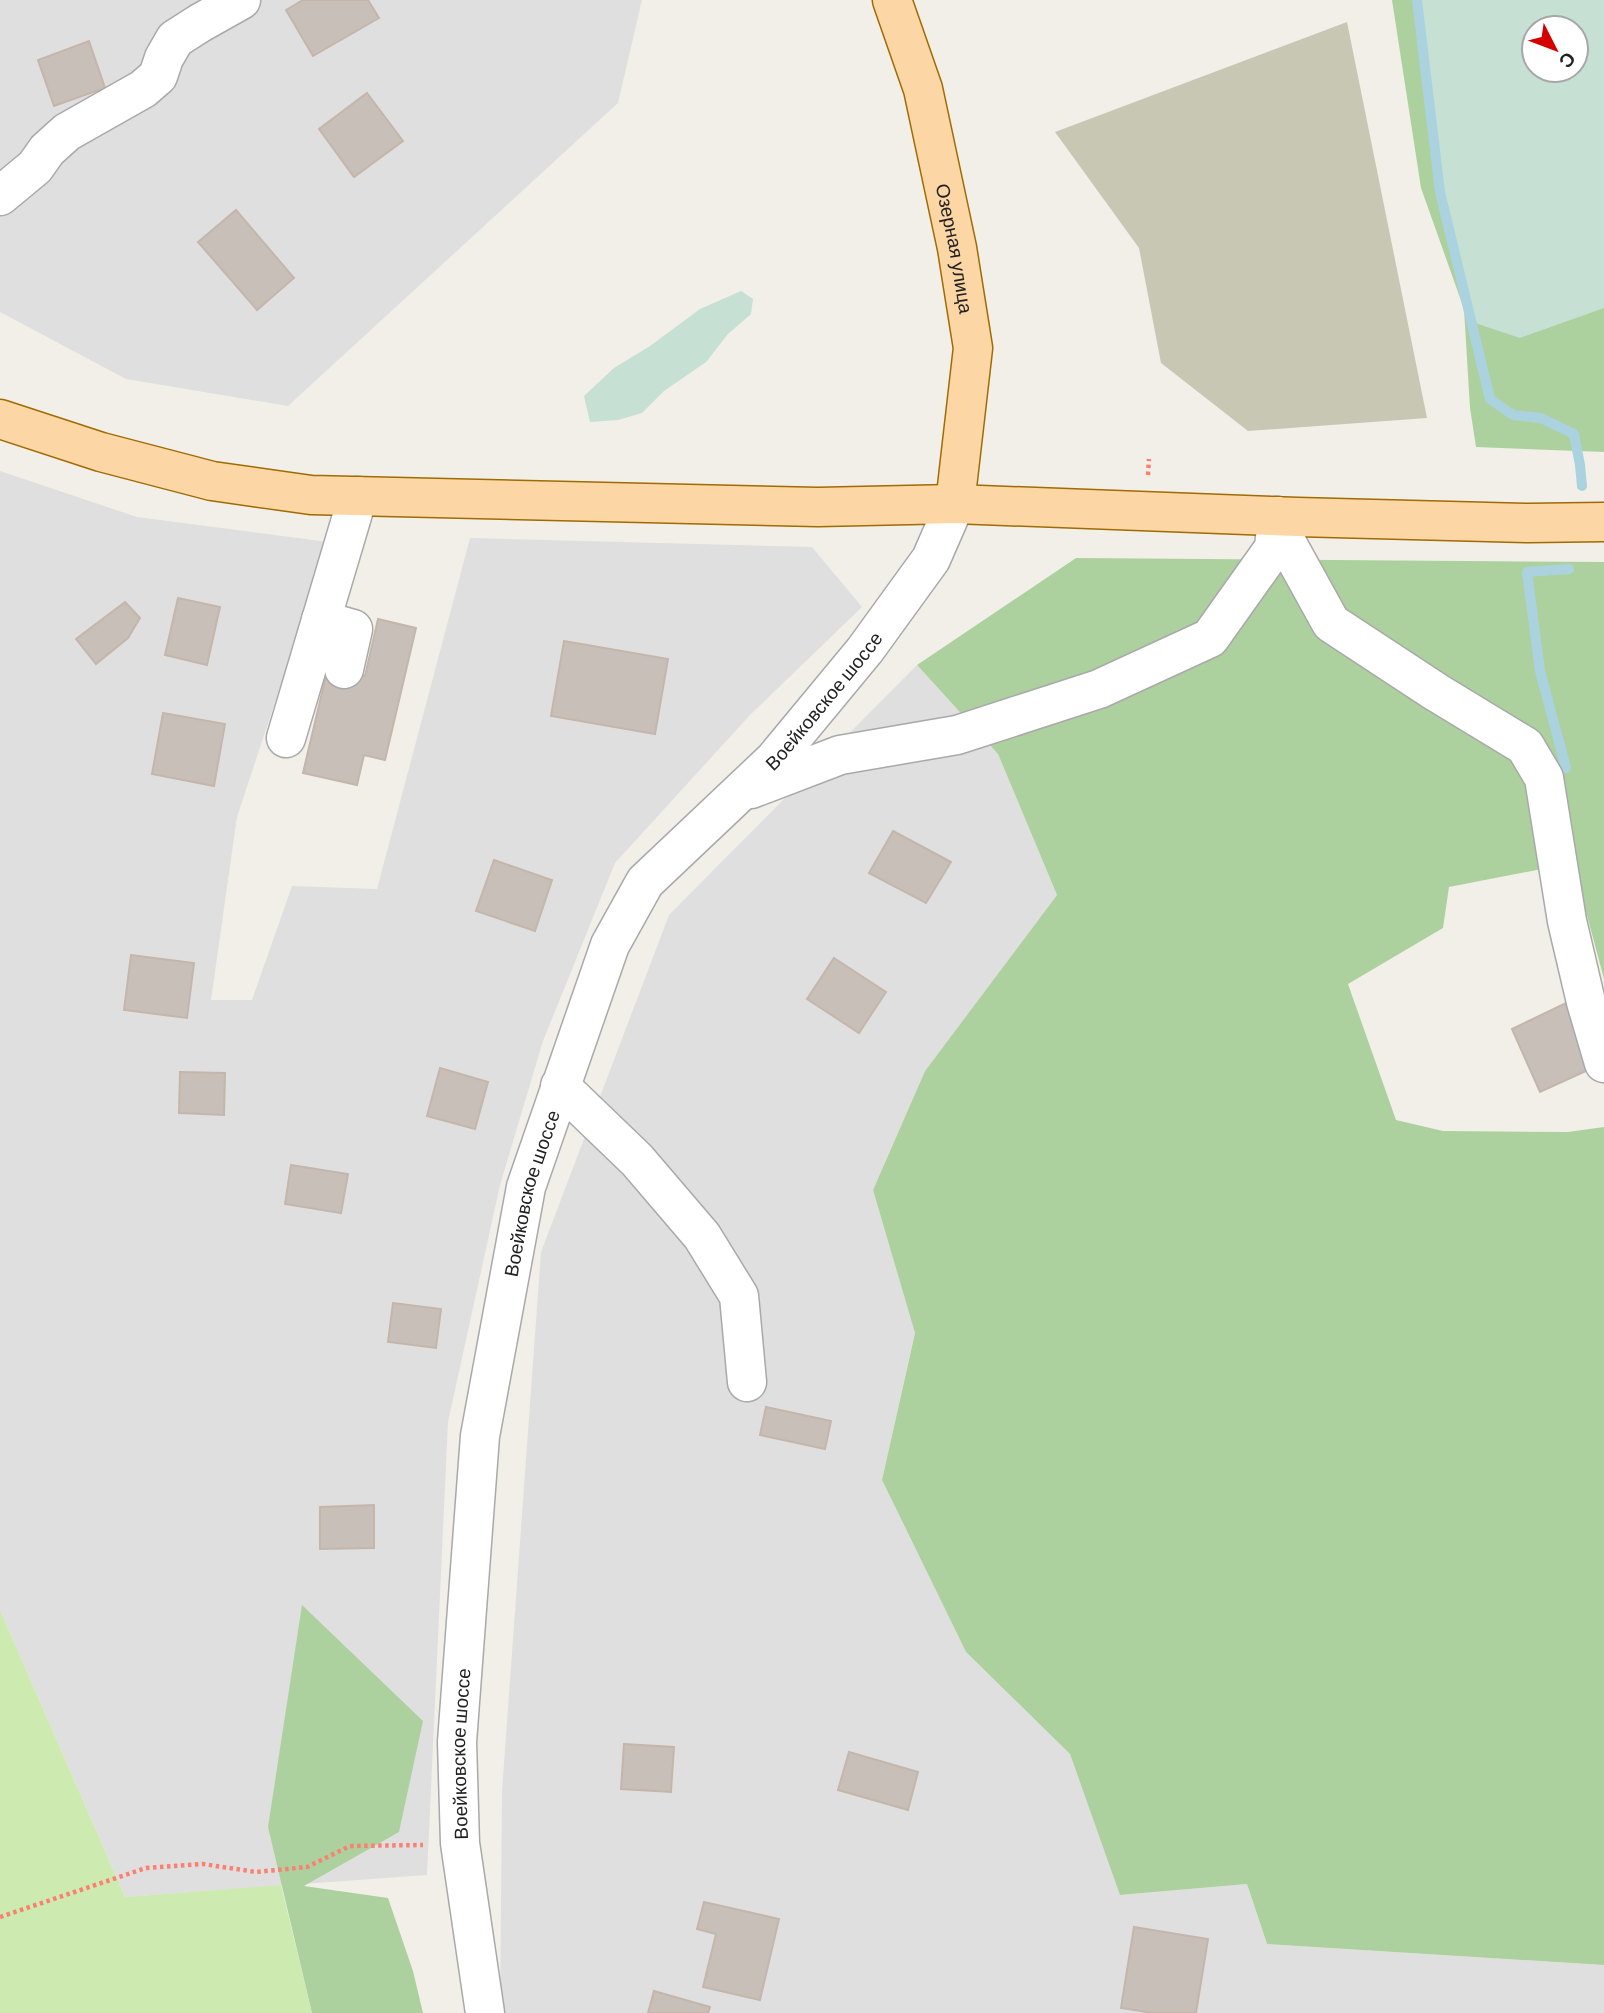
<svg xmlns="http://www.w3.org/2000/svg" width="1604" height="2013" viewBox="0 0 1604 2013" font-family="Barlow,sans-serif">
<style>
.residential{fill:#e0dfdf}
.construction{fill:#c7c7b4}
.grass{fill:#cdebb0}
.forest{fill:#add19e;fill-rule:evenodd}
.wetland{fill:#c6e0d4;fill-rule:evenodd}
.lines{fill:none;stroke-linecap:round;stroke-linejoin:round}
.stream{stroke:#aad3df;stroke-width:10}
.building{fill:#c7bfb8;stroke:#c4b6ab;stroke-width:2}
.minor-casing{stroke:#a9a9a9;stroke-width:41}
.major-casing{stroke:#a06b00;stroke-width:41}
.path{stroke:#fa8072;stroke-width:4.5;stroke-dasharray:3.5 3.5;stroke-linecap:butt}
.minor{stroke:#fff;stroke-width:38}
.major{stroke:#fcd6a4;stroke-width:38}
.labels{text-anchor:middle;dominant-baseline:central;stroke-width:5;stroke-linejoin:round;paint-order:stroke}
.street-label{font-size:19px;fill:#222;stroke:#fff}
</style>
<rect width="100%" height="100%" fill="#f2efe9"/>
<g class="residential">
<path d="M0,0H642L618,103L288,406L126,379L0,312Z"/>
<path d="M0,471L137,517L328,542L237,817L211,1000H252L292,886L377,889L470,538L812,547L862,607L750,715L615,863L543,1041L500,1185L448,1422L427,1875L125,1897L0,1610Z"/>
<path d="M917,665L998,754L1057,895L925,1071L873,1190L915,1332L882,1480L966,1652L1070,1754L1121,1895L1247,1884L1267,1944L1604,1965V2013H500L502,1791L541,1252L669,915Z"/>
</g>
<path class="construction" d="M1347,22L1427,418L1248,431L1161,363L1139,248L1055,132Z"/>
<path class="grass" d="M0,1610L125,1897L281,1885L312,2013H0Z"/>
<g class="forest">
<path d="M1392,0H1604V452L1476,447L1470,408L1464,309L1421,188ZM1534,28H1576V70H1534Z"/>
<path d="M1076,558L1604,562V979L1573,863L1449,887L1443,928L1348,984L1396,1120L1443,1131L1568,1132L1604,1127V1965L1267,1944L1247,1884L1120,1895L1070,1754L966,1652L882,1480L915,1333L873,1190L925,1071L1057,895L998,754L917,665Z"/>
<path d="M302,1605L423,1721L399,1832L304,1886L388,1898L413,1971L423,2013H312L268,1827Z"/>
</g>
<g class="wetland">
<path d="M1417,0H1604V308L1520,338L1472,322L1440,192ZM1576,28V70H1534V28Z"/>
<path d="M741,291L753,299L751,314L728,334L706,362L664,391L642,413L618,420L590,422L584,396L614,368L650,346L700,309Z"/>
</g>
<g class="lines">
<g class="stream">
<path d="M1417,0L1440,192L1490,399L1513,415L1541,418L1574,434L1580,465L1582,486"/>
<path d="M1566,768L1540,671L1527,572L1569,569"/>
</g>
</g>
<g class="building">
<path d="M303,0H368L379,18L313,56L286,10Z"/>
<path d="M89,41L105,88L54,106L38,60Z"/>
<path d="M367,93L403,141L354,177L319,129Z"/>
<path d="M236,210L294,278L257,310L198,242Z"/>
<path d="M178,598L220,607L207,665L165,655Z"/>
<path d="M125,602L140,618L128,638L96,664L76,639Z"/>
<path d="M378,619L416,628L385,760L364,755L357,785L303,773L328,667L365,676Z"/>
<path d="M564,641L668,659L655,734L551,716Z"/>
<path d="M163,713L225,724L214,786L152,774Z"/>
<path d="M893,831L951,862L926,903L869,873Z"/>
<path d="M494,860L552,880L535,931L476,911Z"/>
<path d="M131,955L194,963L187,1018L124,1010Z"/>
<path d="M834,958L886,992L859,1033L807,999Z"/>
<path d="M1568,1002L1597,1066L1540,1092L1512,1029Z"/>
<path d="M440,1068L488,1082L475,1129L427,1116Z"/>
<path d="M180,1072L225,1073L224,1115L179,1113Z"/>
<path d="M291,1165L348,1174L341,1213L285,1204Z"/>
<path d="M393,1303L441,1309L436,1348L388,1342Z"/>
<path d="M766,1407L831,1421L825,1449L760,1435Z"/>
<path d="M374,1505V1548L320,1549V1507Z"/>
<path d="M624,1744L674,1747L671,1792L621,1789Z"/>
<path d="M849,1752L918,1772L908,1810L838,1790Z"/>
<path d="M704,1902L779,1919L760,2000L703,1987L716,1934L697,1929Z"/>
<path d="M1134,1927L1208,1939L1196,2013H1153L1121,2008Z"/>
<path d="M654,1991L710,2007L708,2013H648Z"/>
</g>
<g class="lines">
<defs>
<g id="minor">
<path d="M0,196L35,167L47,150L67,132L143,89L158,76L164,58L175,39L200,23L241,0"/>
<path d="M1277,516L1289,547L1331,623L1436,692L1525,746L1544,778L1567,921L1586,1002L1604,1063"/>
<path d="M321,620L353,629L344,669"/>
<path d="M286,738L358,496"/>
<path d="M751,789L840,755L957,735L1099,689L1210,638L1274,548L1277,516"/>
<path d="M560,1086L637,1160L702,1236L739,1296L747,1382"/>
<path id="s1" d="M485,2013L460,1843L457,1742L480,1436L526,1187L610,945L645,882L774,760L865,650L931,559L955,504"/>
</g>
<g id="major">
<path id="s2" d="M892,0L923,89L957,248L973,348L955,504"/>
<path d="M0,419L101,452L212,481L311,495L818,507L955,504L1297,517L1528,523L1604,522"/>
</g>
</defs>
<use href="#minor" class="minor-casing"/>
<use href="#major" class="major-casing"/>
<g class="path">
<path d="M1148,475L1149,459"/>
<path d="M0,1917L146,1868L203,1864L256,1872L307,1867L350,1846L423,1845"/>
</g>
<use href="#minor" class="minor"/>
<use href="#major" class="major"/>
</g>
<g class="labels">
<g class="street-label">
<text stroke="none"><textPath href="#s2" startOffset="257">Озерная улица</textPath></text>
<text stroke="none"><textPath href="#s1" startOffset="1416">Воейковское шоссе</textPath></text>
<text stroke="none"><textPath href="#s1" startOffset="828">Воейковское шоссе</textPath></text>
<text stroke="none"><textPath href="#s1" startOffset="261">Воейковское шоссе</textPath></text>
</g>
</g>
<g transform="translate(1555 49) rotate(132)"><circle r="33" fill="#ffffff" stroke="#a7a7a7" stroke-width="2"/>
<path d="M0-5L12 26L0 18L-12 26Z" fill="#d40000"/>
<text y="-10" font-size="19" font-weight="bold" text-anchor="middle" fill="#222222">С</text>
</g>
</svg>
